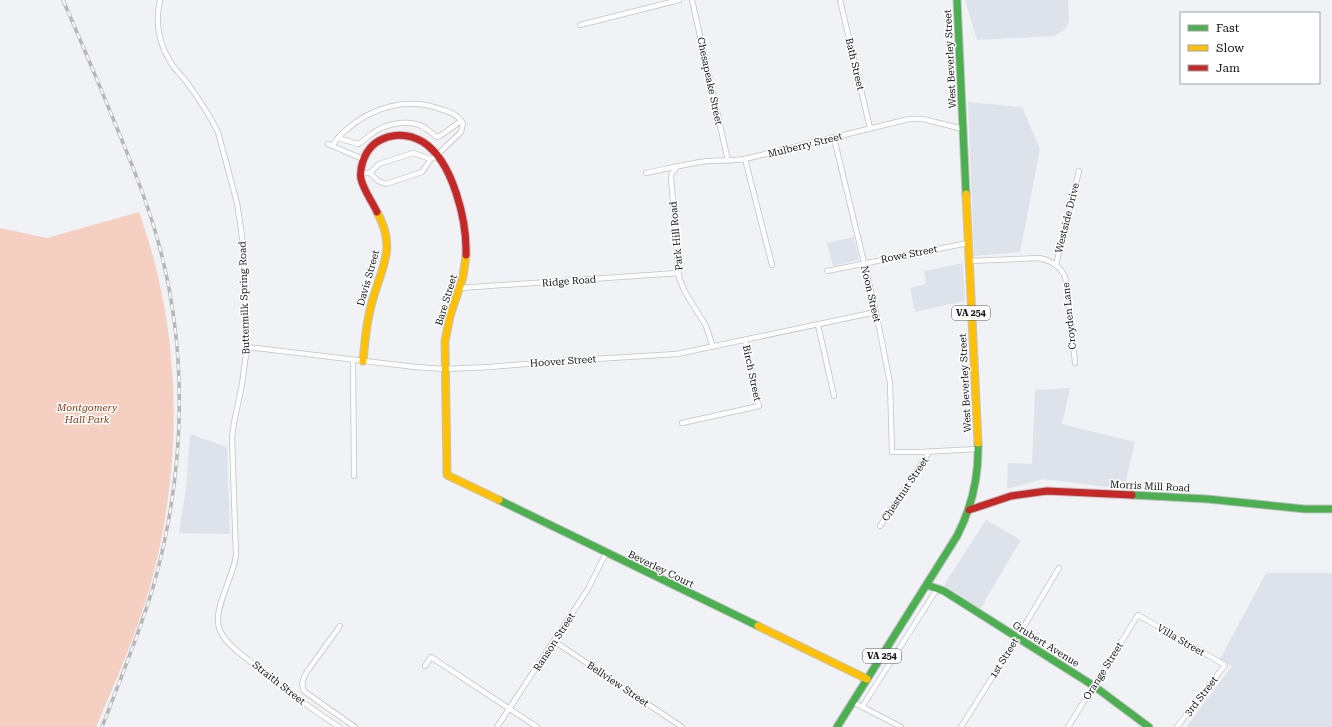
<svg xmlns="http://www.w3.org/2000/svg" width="1332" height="727" viewBox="0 0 1332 727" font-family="'Roboto Serif',serif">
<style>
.built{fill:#dee3eb}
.green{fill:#f4cfc2}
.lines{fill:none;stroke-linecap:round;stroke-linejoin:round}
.street-casing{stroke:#c1c3c6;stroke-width:6}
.fast-casing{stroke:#c1c3c6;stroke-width:9}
.slow-casing{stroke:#c1c3c6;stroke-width:9}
.jam-casing{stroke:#c1c3c6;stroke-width:9}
.street{stroke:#fdfdfe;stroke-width:4.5}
.fast{stroke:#4caf50;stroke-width:7}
.slow{stroke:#ffc107;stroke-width:7}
.jam{stroke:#c62828;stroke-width:7}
.rail-casing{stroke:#b7b7b8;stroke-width:3.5}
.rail{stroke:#fff;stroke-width:2;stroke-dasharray:6;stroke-linecap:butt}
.labels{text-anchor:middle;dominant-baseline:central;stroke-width:3;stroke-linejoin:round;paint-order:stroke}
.shield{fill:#fff;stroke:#5a5b5d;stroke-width:1}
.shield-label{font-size:9px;font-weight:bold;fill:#141517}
.street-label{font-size:10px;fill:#141517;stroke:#fff}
.park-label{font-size:10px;font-style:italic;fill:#85330d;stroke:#fff}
</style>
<rect width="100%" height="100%" fill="#f0f2f5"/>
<g class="built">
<path d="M965,0H1068L1069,21L1064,30L1054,36L977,40Z"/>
<path d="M968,102L1022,107L1040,149L1020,252L974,256Z"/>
<path d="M854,237L859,260L833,266L827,243Z"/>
<path d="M963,263L965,301L915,312L910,288L926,284L924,271Z"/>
<path d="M1070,388L1062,424L1135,442L1124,489L1043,479L1007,489L1008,463L1032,464L1035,390Z"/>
<path d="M190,434L227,447L230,534L179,533L186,488Z"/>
<path d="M986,520L1021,540L980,609L944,585Z"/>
<path d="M1266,573H1332V727H1186L1232,666L1220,659Z"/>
</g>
<path class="green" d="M139,212C182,331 184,461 151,583C137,633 116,680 96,727H0V228L47,238Z"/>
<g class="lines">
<defs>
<g id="street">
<path d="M160,0C155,22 159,44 171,63C175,69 180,74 185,80C197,96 209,114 218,132L237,203L241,229L244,257L247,347L242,384L234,423L232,438L236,556C233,576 217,603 218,621C218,628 221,634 226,640C234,650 246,658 256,666C283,688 310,708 339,727"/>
<path d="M692,0L728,161"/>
<path d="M840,0L870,128"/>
<path d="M580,25L679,0"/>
<path d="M338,138L358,144C364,141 368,136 373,133C385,124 405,120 419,125C426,127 431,133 437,137L440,136L461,121"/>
<path d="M834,138L876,312L890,383L892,452H921L978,449"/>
<path d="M328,144L363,159"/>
<path d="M332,146C336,140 341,134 346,130C372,107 407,97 440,109C450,112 457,114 463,123L461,132L437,155"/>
<path d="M745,159L772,265"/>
<path d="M677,167L672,173L671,177L679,278L685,292L706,326L713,347"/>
<path d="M361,173H370L378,181L386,184L422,172L431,159L437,156"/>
<path d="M370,173L379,164L413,153L431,159"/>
<path d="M646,173C666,169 686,164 707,161C720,160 733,161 745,159L909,119H923L963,129"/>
<path d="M969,261L1039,258C1054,261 1065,270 1067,285L1075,363"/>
<path d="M1056,265L1079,171"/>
<path d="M827,271L968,243"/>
<path d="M460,288L678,273"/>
<path d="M818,325L834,396"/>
<path d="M247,347L415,367L445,369L490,367L562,361L677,354L876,312"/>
<path d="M353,360L354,476"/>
<path d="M682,423L759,406L745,340"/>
<path d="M880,526L929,452"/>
<path d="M340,626L306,673C303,680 300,685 305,692L355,727"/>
<path d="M554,641L682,727"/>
<path d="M425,666L431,657L537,727"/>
<path d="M853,702L901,727"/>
<path d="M862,707L937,589"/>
<path d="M497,727L588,589L606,553"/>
<path d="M961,727L1017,638L1059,568"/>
<path d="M1068,727L1138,615L1225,665L1177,727"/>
</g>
<g id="fast">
<path d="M957,0L966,194"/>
<path d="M1132,495L1207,499L1305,509H1332"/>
<path d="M499,500L758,626"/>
<path d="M927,585L944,591L1094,686L1149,727"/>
<path d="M837,727L957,536C972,507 979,475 978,443"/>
</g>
<g id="slow">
<path d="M966,194L978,443"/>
<path d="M466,255L463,277L450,316L445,341L447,475L499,500"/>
<path d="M363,361C365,342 366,324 371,306C380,269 398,250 377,212"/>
<path d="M758,626L867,679"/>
</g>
<g id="jam">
<path d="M377,212C372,201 364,191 361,179C360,173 361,167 363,161C372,135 401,129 423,142C453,161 467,221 466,255"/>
<path d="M969,510L1011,496L1047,491L1132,495"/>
</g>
</defs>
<use href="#street" class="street-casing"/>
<use href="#fast" class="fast-casing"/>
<use href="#slow" class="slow-casing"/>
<use href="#jam" class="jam-casing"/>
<use href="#street" class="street"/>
<use href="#fast" class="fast"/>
<use href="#slow" class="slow"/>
<use href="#jam" class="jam"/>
<defs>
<path id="rail" d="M63,0C80,39 96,77 112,116C129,157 146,198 158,241C189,353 185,472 154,584C140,632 120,680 102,727"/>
</defs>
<use href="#rail" class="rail-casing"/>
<use href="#rail" class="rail"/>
</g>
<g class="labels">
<g class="shield">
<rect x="952" y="306" width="38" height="14" rx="3"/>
<rect x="863" y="649" width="38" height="14" rx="3"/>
</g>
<g class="shield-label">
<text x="971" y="313">VA 254</text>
<text x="882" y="656">VA 254</text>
</g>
<g class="street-label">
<text transform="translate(950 59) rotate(-93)">West Beverley Street</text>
<text transform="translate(855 64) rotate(77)">Bath Street</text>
<text transform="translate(710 81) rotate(78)">Chesapeake Street</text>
<text transform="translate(805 145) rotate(-14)">Mulberry Street</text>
<text transform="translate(1067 218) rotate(-76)">Westside Drive</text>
<text transform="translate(676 236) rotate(-95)">Park Hill Road</text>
<text transform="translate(909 254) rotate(-11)">Rowe Street</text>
<text transform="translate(368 278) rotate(-74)">Davis Street</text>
<text transform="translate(569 281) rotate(-4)">Ridge Road</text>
<text transform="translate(871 294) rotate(77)">Noon Street</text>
<text transform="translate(244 298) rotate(-92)">Buttermilk Spring Road</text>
<text transform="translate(446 300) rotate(-73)">Bare Street</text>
<text transform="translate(1069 316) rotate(-96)">Croyden Lane</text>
<text transform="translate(563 361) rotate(-4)">Hoover Street</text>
<text transform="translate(752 373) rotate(78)">Birch Street</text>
<text transform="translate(965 383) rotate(-93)">West Beverley Street</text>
<text transform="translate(1150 486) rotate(3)">Morris Mill Road</text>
<text transform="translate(905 489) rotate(-56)">Chestnut Street</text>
<text transform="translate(661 569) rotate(26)">Beverley Court</text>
<text transform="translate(1181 640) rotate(30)">Villa Street</text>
<text transform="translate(554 642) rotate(-57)">Ranson Street</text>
<text transform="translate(1046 644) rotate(32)">Grubert Avenue</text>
<text transform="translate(1004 658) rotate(-58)">1st Street</text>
<text transform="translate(1103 671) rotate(-58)">Orange Street</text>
<text transform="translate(279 683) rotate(38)">Straith Street</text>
<text transform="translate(618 684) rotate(34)">Bellview Street</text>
<text transform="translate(1201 696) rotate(-52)">3rd Street</text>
</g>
<g class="park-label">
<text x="87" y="407">Montgomery<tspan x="87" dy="12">Hall Park</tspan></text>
</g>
</g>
<rect x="1180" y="12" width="140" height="72" fill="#ffffff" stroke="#a1a1a2"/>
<rect x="1188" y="25" width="20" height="6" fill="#4caf50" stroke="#a1a1a2"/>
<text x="1216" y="32" font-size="12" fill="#141517">Fast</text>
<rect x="1188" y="45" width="20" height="6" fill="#ffc107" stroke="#a1a1a2"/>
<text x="1216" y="52" font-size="12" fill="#141517">Slow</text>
<rect x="1188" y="65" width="20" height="6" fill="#c62828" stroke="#a1a1a2"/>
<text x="1216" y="72" font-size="12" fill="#141517">Jam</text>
</svg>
